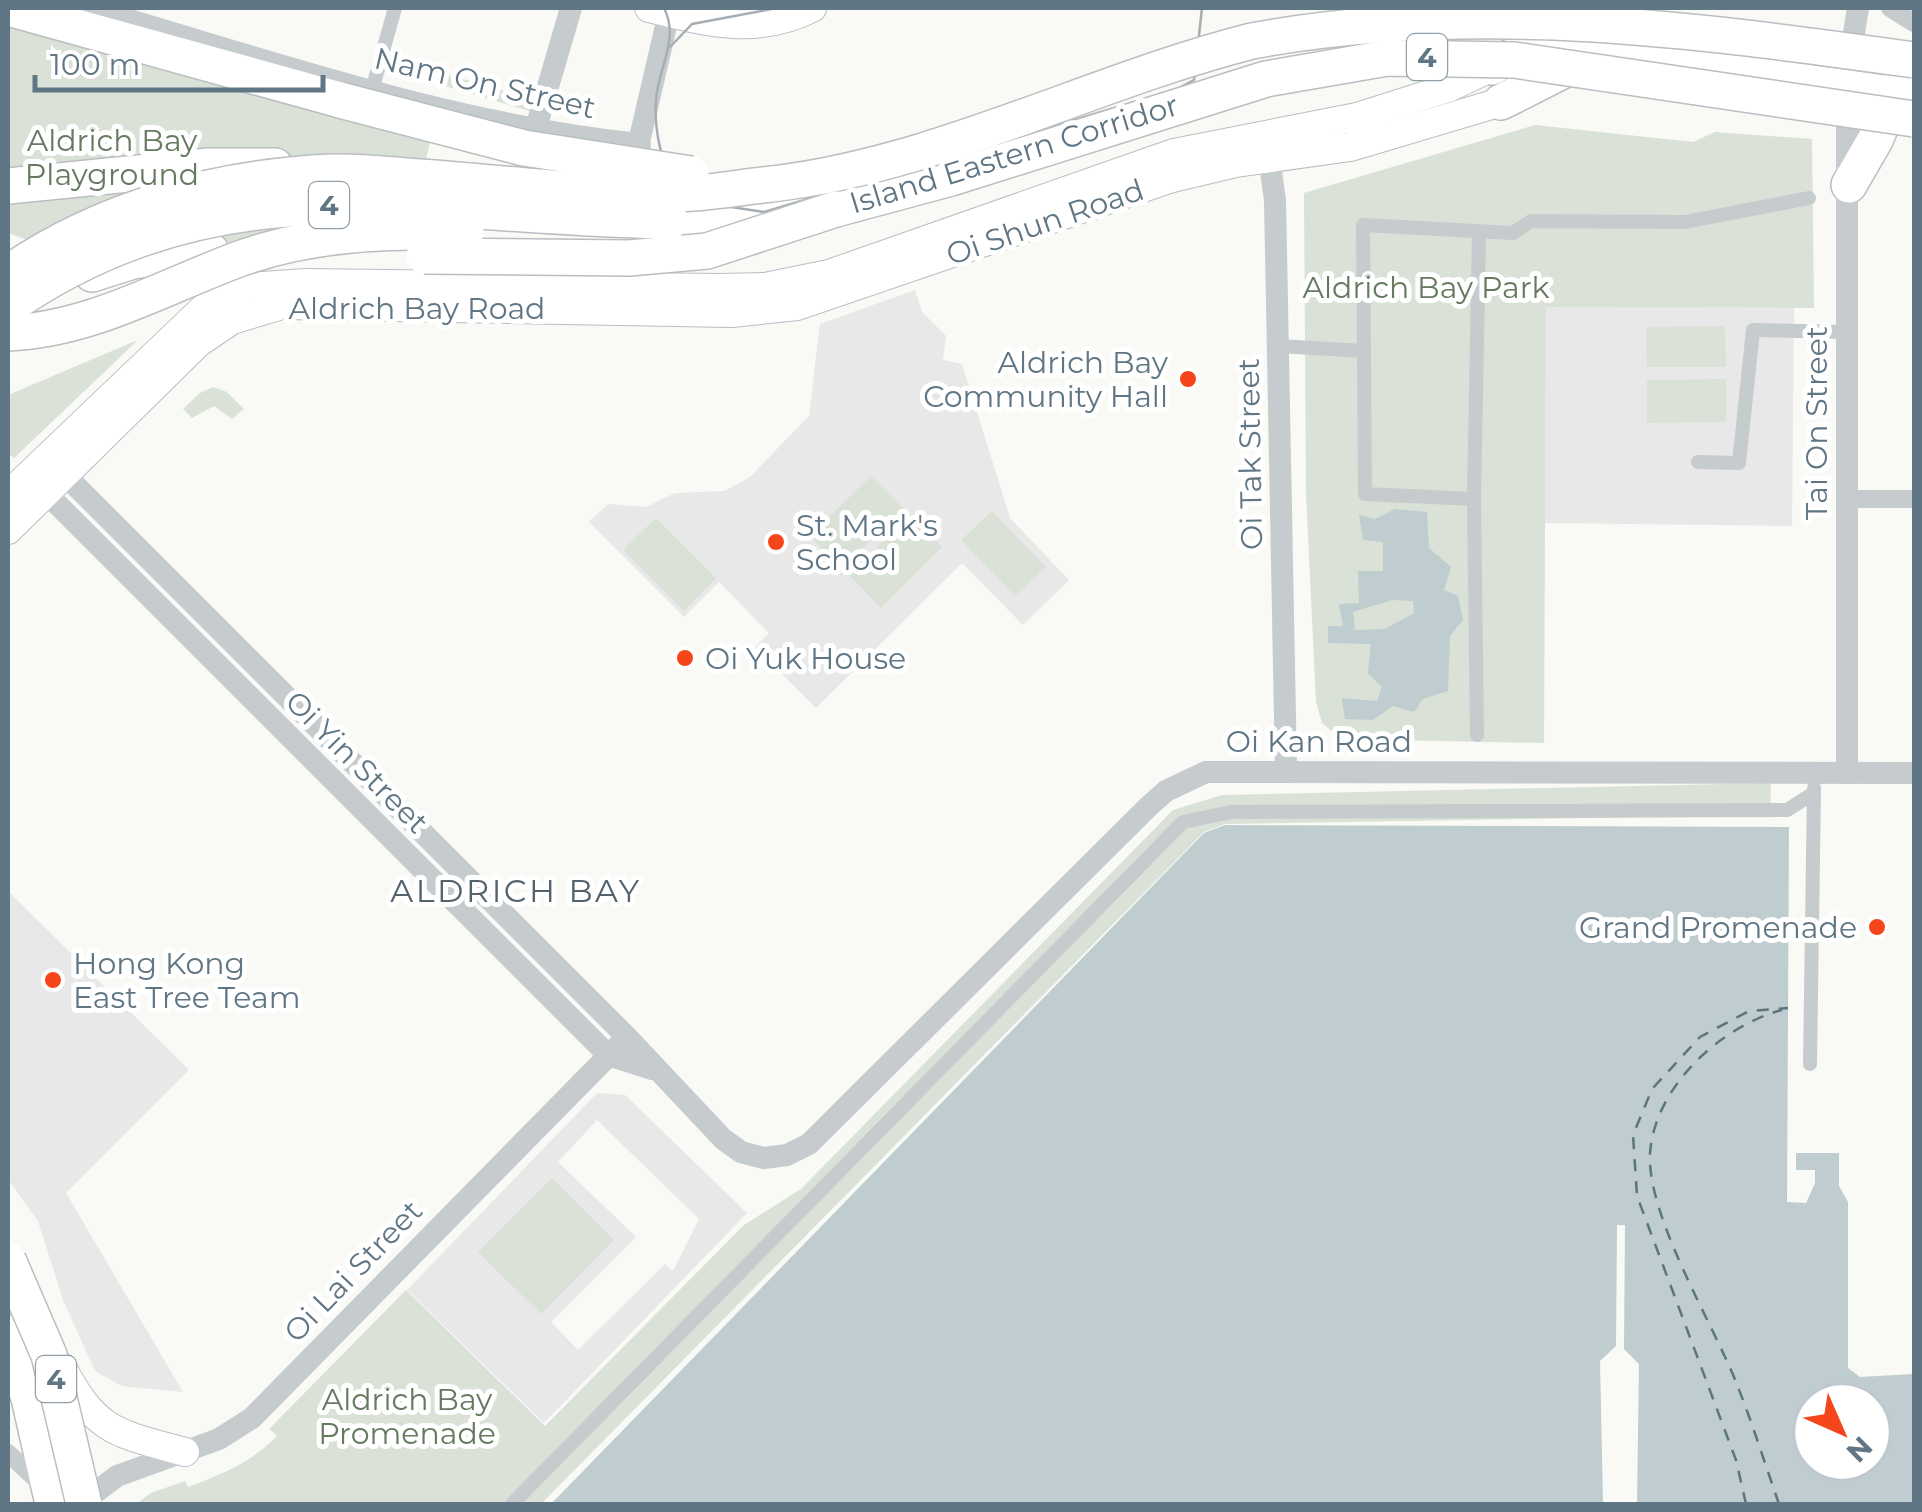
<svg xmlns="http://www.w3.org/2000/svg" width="1922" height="1512" viewBox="0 0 1922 1512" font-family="Montserrat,sans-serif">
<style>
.built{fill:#e7e8e7;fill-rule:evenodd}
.green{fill:#dae1d6}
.water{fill:#bfccd0;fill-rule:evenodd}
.pier{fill:#f9f9f6}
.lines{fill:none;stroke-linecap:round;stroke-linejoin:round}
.ferry{stroke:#5c767e;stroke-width:2.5;stroke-dasharray:12 10;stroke-linecap:butt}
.secondary-casing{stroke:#b8bec3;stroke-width:30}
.motorway-casing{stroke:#babec1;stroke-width:38}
.pedestrian{stroke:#c6cbce;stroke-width:14}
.minor{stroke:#c6cbce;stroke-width:18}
.tertiary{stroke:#c6cbce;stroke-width:22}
.secondary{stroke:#fff;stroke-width:28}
.motorway{stroke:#fff;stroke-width:35}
.tram{stroke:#a6aeb3;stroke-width:2.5}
.motorway-bridge-casing{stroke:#babec1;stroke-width:38;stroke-linecap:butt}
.motorway-bridge{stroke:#fff;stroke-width:35}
.poi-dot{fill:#f4451b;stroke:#fff;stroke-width:4}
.labels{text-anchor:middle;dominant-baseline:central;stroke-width:10;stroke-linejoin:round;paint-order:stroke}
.shield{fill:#fff;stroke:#909fa9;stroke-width:2.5}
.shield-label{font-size:28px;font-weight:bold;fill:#617684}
.street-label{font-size:30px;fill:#617684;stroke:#fff}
.park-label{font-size:30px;fill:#667a60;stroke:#fff}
.poi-label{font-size:30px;fill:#617684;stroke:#fff;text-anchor:start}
.neighbourhood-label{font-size:32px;letter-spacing:2.5px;fill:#53636e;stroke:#fff}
</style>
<rect width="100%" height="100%" fill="#f9f9f6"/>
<g class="built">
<path d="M915,290L922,312L946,336L943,360L962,364L1010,518L1069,580L1023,625L962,563L816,708L755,647L769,633L719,582L684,617L589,522L608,504L646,507L675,493L725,491L750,477L809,416L820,324Z"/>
<path d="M1546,306L1794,308L1792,526L1545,523Z"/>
<path d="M8,891L189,1070L66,1193L183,1392L122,1386L95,1371L63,1300L38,1221L8,1179Z"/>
<path d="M597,1093L625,1095L747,1213L544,1423L407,1290ZM597,1120L699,1219L673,1271L665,1264L578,1350L551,1322L636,1237L558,1162Z"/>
</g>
<g class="green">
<path d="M8,26L431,138L406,242H33L8,233Z"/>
<path d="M395,59L535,100L533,112L391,70Z"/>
<path d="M1535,125L1693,142L1715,132L1812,139L1814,308L1546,307L1544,743L1341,739L1322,723L1316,702L1306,493L1304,193Z"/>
<path d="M1725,326L1726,367H1647L1646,327Z"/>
<path d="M138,340L14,458L8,454V395Z"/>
<path d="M1726,379V422L1647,423V380Z"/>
<path d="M213,387L227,392L244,409L232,419L214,406L192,418L183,409L200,393Z"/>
<path d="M871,476L903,508L842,569L810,536Z"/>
<path d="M992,511L1046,567L1015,596L961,540Z"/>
<path d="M910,515L942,547L881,608L849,575Z"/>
<path d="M656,518L716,578L684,611L623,550Z"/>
<path d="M1771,783L1770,815L1225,824L1204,832L541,1504H136L151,1493L185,1481L188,1487C222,1474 251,1463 277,1436L269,1429L406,1290L545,1426L744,1225L801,1189L1173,810L1222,795Z"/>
<path d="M552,1178L614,1240L541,1314L478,1252Z"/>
</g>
<g class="water">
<path d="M1395,509L1427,512L1429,548L1451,567L1444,590L1458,596L1463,620L1450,636L1448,691L1423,699L1414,712L1393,706L1373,720L1345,719L1342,698L1377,701L1382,687L1368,673L1371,644L1328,643V626H1343L1339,604L1359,603L1358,571H1383V542L1363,540L1359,515L1375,519ZM1392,600L1413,601L1414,613L1385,629L1355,630L1353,612Z"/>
<path d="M1225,825L1789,827L1787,1202L1806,1203L1815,1183V1170H1796V1153H1839V1186L1848,1202V1368L1860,1377L1914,1374V1504H551L1204,833ZM1812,1402H1872V1462H1812Z"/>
</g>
<path class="pier" d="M1617,1225H1625L1624,1349L1639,1364L1637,1504H1603L1600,1361L1616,1346Z"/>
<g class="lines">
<g class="ferry">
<path d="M1746,1504L1736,1460L1637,1196L1633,1135L1652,1089L1700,1037L1749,1011L1788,1008"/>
<path d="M1779,1504C1765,1464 1752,1422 1736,1382C1712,1322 1647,1216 1650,1154C1654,1087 1721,1026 1782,1010"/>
</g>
<defs>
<g id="secondary">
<path d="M649,8C706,22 757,36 812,8"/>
<path d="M8,495L205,307L247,287L306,283L720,288L765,287L829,274L1174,153L1357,117L1448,88L1492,67"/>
<path d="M8,530L198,343L232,320L282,305L732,313L797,306L1169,179L1236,163L1350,147L1501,102"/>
<path d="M62,1367C96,1433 117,1433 185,1452"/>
</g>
<g id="motorway">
<path d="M8,8L340,100"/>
<path d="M1492,67L1543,40L1591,30"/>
<path d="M1501,102L1574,65L1625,57L1914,97"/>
<path d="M1849,185L1875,140L1898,87"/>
<path d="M8,186L209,166H275"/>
<path d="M671,221L836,209L951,178"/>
<path d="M92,274L133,261L211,251"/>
<path d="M8,1333L29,1398L53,1504"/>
</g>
</defs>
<use href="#secondary" class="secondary-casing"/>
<use href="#motorway" class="motorway-casing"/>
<g class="pedestrian">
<path d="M372,90L395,8"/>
<path d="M1278,346L1364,351"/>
<path d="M1698,462L1739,463L1753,330L1847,332"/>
<path d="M1474,499L1365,494L1363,225L1513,233L1531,221L1685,222L1809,198"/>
<path d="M1477,735L1474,499L1479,233"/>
<path d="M1810,1064L1814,788"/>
<path d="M512,1504L1183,822L1231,812L1787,810L1814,793"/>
</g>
<g class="minor">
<path d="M1890,8L1914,23"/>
<path d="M1845,499H1914"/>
<path d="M8,1453L38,1481"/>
</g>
<g class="tertiary">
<path d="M88,8C269,60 452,125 640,144"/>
<path d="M1849,64L1858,8"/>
<path d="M1847,96V773"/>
<path d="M535,131L571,8"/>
<path d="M1267,144L1275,200L1286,770"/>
<path d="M636,155L669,13"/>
<path d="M53,463L627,1037L723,1139L741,1152L764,1158L787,1155L809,1144L1149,806L1166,791L1206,772L1914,773"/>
<path d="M34,481L608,1055L652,1069"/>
<path d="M80,1504L117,1476L219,1439L252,1418L618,1046"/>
</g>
<use href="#secondary" class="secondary"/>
<use href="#motorway" class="motorway"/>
<g class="tram">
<path d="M664,8C680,39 658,68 656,100C654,126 660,153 669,177L718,205L764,212L1175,90L1194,80L1202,8"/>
<path d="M670,47L692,24L777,8"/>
</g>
<defs>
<g id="motorway-bridge">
<path d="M340,100L524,148L691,174"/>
<path d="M951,178L1266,79L1387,58L1514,60L1914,119"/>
<path d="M424,256L629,258L707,251L836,209"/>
<path d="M8,273C102,208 217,177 332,172C361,171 391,175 420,177C504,183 590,194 675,194C707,194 740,187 772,184C940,164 1090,82 1252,41C1476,0 1691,29 1914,60"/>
<path d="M8,307C226,157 427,218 671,221"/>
<path d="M8,333C90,330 163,287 239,259C313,232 389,231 466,232"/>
<path d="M8,1260L49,1355L84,1504"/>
</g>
</defs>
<use href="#motorway-bridge" class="motorway-bridge-casing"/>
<use href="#motorway-bridge" class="motorway-bridge"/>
</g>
<g class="poi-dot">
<circle cx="1188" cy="379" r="10"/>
<circle cx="776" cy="542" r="10"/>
<circle cx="685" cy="658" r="10"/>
<circle cx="1877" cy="927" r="10"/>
<circle cx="53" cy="980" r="10"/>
</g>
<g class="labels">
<g class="shield">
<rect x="1407" y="34" width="40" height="46" rx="8"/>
<rect x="309" y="182" width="40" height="46" rx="8"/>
<rect x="36" y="1356" width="40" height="46" rx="8"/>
</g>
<g class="shield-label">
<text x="1427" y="57">4</text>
<text x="329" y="205">4</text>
<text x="56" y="1379">4</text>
</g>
<g class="street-label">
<text transform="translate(485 83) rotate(13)">Nam On Street</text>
<text transform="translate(1014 154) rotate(-17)">Island Eastern Corridor</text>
<text transform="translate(1045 222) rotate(-19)">Oi Shun Road</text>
<text x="417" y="308">Aldrich Bay Road</text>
<text transform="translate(1816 423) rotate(-90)">Tai On Street</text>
<text transform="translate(1250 454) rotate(-91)">Oi Tak Street</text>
<text x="1319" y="741">Oi Kan Road</text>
<text transform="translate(357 762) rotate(45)">Oi Yin Street</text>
<text transform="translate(353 1271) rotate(-46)">Oi Lai Street</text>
</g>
<g class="park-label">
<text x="112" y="140">Aldrich Bay<tspan x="112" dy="34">Playground</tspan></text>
<text x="1426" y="287">Aldrich Bay Park</text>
<text x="407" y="1399">Aldrich Bay<tspan x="407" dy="34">Promenade</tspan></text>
</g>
<g class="poi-label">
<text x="1168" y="362" text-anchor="end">Aldrich Bay<tspan x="1168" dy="34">Community Hall</tspan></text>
<text x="796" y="525">St. Mark's<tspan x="796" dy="34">School</tspan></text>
<text x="705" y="658">Oi Yuk House</text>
<text x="1857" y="927" text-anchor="end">Grand Promenade</text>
<text x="73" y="963">Hong Kong<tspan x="73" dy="34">East Tree Team</tspan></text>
</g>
<g class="neighbourhood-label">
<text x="516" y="890">ALDRICH BAY</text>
</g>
</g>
<rect width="1922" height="1512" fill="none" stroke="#617684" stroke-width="20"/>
<g transform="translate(1842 1432) rotate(135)"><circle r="48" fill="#ffffff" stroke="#c0c8ce" stroke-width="2.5"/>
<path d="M0-8L18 38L0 25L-18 38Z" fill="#f4451b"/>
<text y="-15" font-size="28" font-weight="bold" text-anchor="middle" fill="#617684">N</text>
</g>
<path d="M35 75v15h288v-15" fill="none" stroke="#617684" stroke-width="5"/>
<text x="50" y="75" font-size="30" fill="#617684" stroke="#ffffff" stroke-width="8" paint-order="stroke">100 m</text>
</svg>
